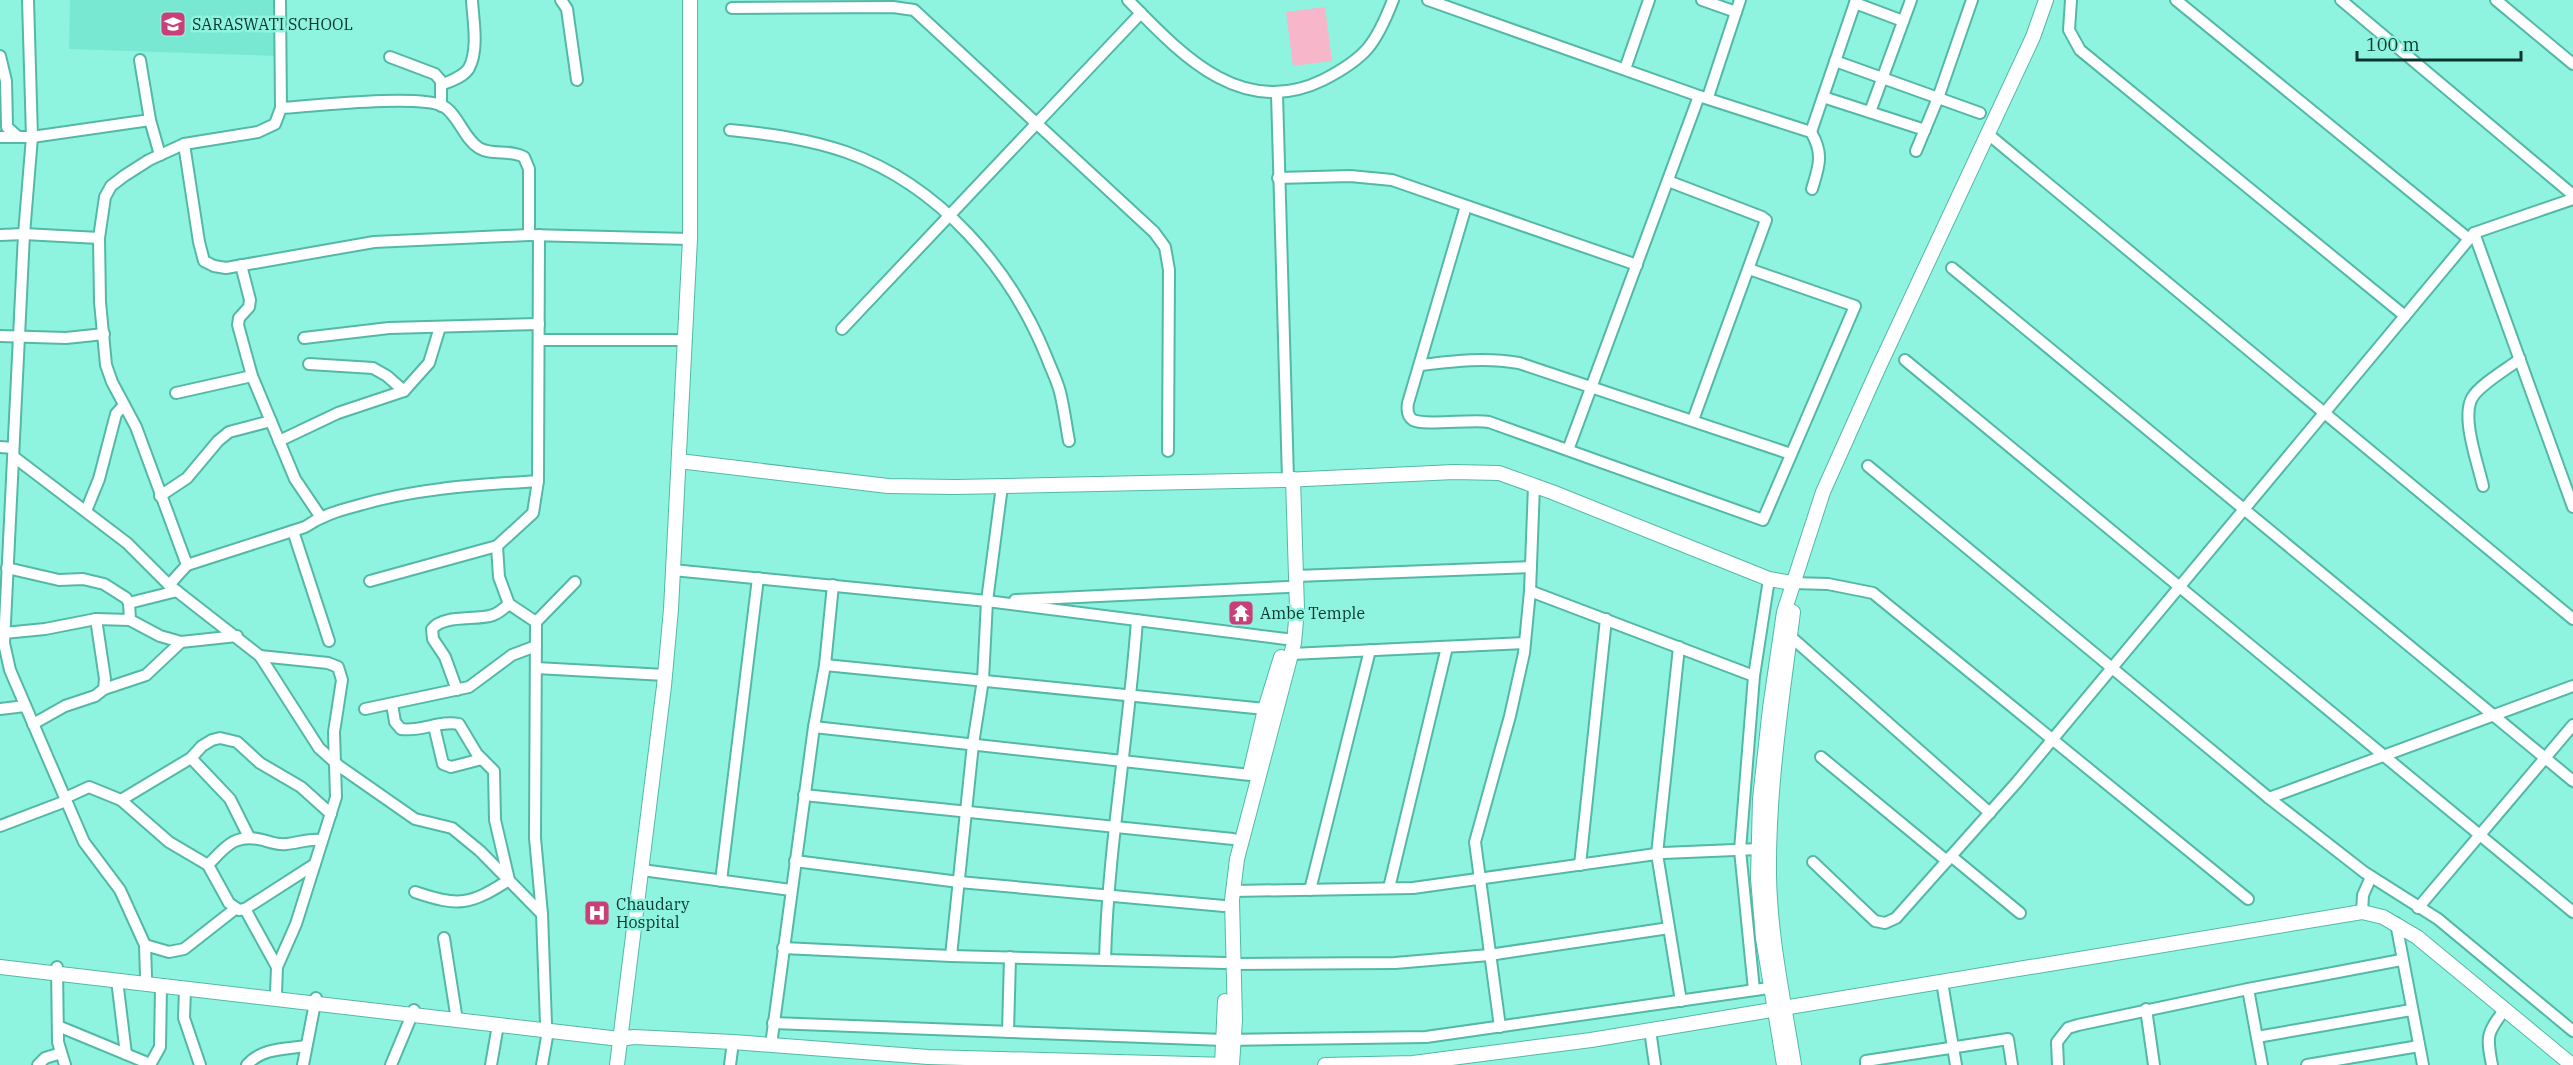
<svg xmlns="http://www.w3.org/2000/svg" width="2573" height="1065" viewBox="0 0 2573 1065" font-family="'IBM Plex Serif',serif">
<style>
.built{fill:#78e8d2}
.garden{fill:#f7b6ca}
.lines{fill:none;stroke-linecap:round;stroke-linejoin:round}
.minor-casing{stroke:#53b9a6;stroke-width:14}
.tertiary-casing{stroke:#53b9a6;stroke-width:16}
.minor{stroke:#fff;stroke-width:10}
.tertiary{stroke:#fff;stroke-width:14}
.labels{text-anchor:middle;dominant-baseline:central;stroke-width:5;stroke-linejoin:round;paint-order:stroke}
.poi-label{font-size:16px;fill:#08362f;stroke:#8ff4df;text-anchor:start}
</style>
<rect width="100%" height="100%" fill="#8ff4df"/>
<path class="built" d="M70,0H275L278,56L69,49Z"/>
<path class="garden" d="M1325,7L1332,61L1293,66L1286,12Z"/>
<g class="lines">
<defs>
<g id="minor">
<path d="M28,0L32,137L150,120L140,60"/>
<path d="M280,0L281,108"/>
<path d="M561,0L567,9L577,80"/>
<path d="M1128,0C1181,54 1241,120 1323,80C1366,58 1376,44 1393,0"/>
<path d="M1428,0L1699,96L1811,132C1824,154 1819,166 1812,189"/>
<path d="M1702,0L1736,12"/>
<path d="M2071,0L2069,30L2080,50L2405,316"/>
<path d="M2176,0L2469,239"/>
<path d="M2341,0L2573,195"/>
<path d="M2496,0L2573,64"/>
<path d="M1855,3L1903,21"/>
<path d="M732,8L893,7L914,10L1154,232L1165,247L1169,270L1168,451"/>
<path d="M0,56L6,81L7,127L18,137"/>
<path d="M390,57L435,74L441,81V106"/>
<path d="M1835,61L1980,113"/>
<path d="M1625,69L1649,0"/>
<path d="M441,85C450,81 464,77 469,68C479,49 473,20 472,0"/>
<path d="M1277,94L1288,479"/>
<path d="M1708,97L1740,0"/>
<path d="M1823,97L1925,130"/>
<path d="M1870,112L1911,0"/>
<path d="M150,120L160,155"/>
<path d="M730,130C770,134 808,139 846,152C939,185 1011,268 1047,358C1051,369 1057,380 1060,392C1064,408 1066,425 1069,441"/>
<path d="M1811,132L1856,0"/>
<path d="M1988,134L2573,619"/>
<path d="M0,137H32L24,234L4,643L10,670L84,842L120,890L145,945L146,977"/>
<path d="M184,144L199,242L204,261L214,266L226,268L374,242L529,235"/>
<path d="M1916,151L1938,98L1972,0"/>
<path d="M1278,178L1350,176L1392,180L1637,265"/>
<path d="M1668,181L1762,217L1766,220L1693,420"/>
<path d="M1466,206L1408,403C1407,409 1407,416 1413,420C1424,426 1472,419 1489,422L1763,520L1855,306L1749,269"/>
<path d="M2474,233L2573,507"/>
<path d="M0,235L24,234L99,238"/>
<path d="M539,235L538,481L533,513L497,546L499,577L509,604L536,622L535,838L542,914"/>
<path d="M241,265L250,300L249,307L239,318L238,325L252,376L295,479L320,516"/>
<path d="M1952,268L2573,781"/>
<path d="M842,329L1141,13"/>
<path d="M0,336L66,338L104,334"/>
<path d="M304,338L389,328L539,324"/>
<path d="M540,340H686"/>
<path d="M1905,360L2573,912"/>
<path d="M309,364L373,368L387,376L404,391"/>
<path d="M1421,365C1454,361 1485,357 1519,363L1791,454"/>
<path d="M176,393L252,376"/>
<path d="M279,441L338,413L404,391L429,363L440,327"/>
<path d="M0,447L13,448"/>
<path d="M1568,450L1699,96"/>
<path d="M14,457L127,543L169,585L260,656L319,748L339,766L415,819L452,828L480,851L542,914L546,1024"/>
<path d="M1868,466L2269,798L2364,872L2438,919L2573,1031"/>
<path d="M2483,486C2478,464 2461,418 2472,398C2479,385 2507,369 2520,359"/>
<path d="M160,496L187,478L218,441L229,432L271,421"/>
<path d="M86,511L99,479L116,414L124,405"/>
<path d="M293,531L329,641"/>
<path d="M187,565L136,427L112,382L106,365L100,302L99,238L105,197L111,186L124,176L149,160L184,144L258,132L275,124L281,108C312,106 419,94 443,106C458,114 464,139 479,148C492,156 510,149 524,157L529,169V235L690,239"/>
<path d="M7,568L59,580L83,579L104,584L126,598L129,603L130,620"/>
<path d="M673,570L987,601L1286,639"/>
<path d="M1296,576L1531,567"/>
<path d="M370,581L497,546"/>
<path d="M1792,583L1828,584L1873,593L2248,899"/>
<path d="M169,585L187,565L305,527C321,516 337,511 356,506C416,488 476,485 538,481"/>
<path d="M1530,591L1754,676"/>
<path d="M1015,600L1288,587"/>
<path d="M129,603L177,591"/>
<path d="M536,622L575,582"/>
<path d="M4,633L45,629L96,619L130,620L160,636L181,642L237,636"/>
<path d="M1790,636L1990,813"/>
<path d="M1679,647L1657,854L1681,1001"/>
<path d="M1291,654L1525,643"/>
<path d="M260,656L328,663L338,667L342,680L334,732L336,797L296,924L277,967L276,993"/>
<path d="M825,665L1265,709"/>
<path d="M536,668L665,675"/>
<path d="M104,689L146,675L181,642"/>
<path d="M457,690L445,657L433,639L432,629C444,614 475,621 493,615C499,613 504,608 509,604"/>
<path d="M392,704L395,722L401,729C421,732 440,720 459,724L477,754L494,771L495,820L509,880C470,905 459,907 415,892"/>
<path d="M0,709L25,706"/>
<path d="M365,709L469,687L512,655L536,646"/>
<path d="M33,724L65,706L95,696L104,689L105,679L96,619"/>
<path d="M434,726L443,764L451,767L482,759"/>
<path d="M814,727L1250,775"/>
<path d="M1821,757L1947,861"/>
<path d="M191,758L230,799L249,837"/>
<path d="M804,795L1233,839"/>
<path d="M65,798L89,787L121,800L169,842L208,865L229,903L239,910L245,909L315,864"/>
<path d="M2269,798L2573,686"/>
<path d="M121,800L191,758L202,746L212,740L220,738L237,742L260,763L301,787L331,814"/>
<path d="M0,826L66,801"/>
<path d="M1951,856L2020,913"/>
<path d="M795,861L959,882L1224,906"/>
<path d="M1813,862L1875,921L1885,923L1896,918L2017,782L2474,233L2573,199"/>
<path d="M208,865C226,846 235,833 263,840C270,842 278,845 286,844C299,843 309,838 322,840"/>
<path d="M1580,865L1606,619"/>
<path d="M642,870L791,890"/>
<path d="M721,881L758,578"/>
<path d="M1389,888L1447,647"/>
<path d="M1310,890L1370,650"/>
<path d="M1233,891L1413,888L1663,853L1759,849"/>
<path d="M2418,908L2573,725"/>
<path d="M245,909L277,967"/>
<path d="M2362,912L2363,895L2371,877"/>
<path d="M2396,923L2423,1065"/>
<path d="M444,938L456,1014"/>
<path d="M145,945L169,952L184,949L235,909"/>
<path d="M783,948L951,956L1225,963"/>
<path d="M951,956L973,744L983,680L987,601L1002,486"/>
<path d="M1105,960C1108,846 1129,734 1137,620"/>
<path d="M1233,964L1395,963L1489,955L1669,928"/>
<path d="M57,967L58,1042L65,1065"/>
<path d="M117,980L126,1054"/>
<path d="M1942,982L1956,1065"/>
<path d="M185,989L184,1018L200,1065"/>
<path d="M2248,989L2262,1065"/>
<path d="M1754,990L1740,850L1754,676L1769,579"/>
<path d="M2146,1009L2154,1065"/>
<path d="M773,1023L1224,1040L1426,1037L1776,987"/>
<path d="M58,1026L150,1064"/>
<path d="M1500,1027L1475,842L1510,716L1524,653L1530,591L1534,486"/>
<path d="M1650,1030L1655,1065"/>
<path d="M1008,1032L1010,957"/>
<path d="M2257,1037L2411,1010"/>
<path d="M771,1045L814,727L825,665L833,585"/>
<path d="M38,1065L45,1058L61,1053"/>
<path d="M150,1065L160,1047L161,986"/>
<path d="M247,1065C261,1048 286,1049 306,1046"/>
<path d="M303,1065L316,998"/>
<path d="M391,1065L414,1010"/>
<path d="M491,1065L498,1025"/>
<path d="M542,1065L548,1031"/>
<path d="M730,1065L733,1042"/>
<path d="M1866,1065V1061L2008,1039L2012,1065"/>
<path d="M2058,1065L2057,1042L2068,1028L2078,1025L2248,989L2401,960"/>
<path d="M2307,1065L2419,1046"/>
<path d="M2492,1065C2486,1035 2487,1033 2505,1009"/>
</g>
<g id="tertiary">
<path d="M679,461L888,486L955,487L1284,480L1454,472L1499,473L1552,492L1769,579L1792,583"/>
<path d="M1793,612C1782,700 1768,787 1769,875C1770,939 1784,1002 1794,1065"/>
<path d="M1251,769L1265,709L1281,657"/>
<path d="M0,967L620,1039L634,1037L733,1042L928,1057L1230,1065"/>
<path d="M617,1065L664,686L671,609L690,239V0"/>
<path d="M1222,1065L1225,1001"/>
<path d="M1232,1065L1235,1020L1232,900L1237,859L1294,643L1297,609L1293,479"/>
<path d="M1325,1065L1413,1063L1591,1040L2362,912L2383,917L2417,937L2572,1065"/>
<path d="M1784,1065L1763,938L1758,878L1760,799L1770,708L1784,612L1823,492L1878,369L2033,37L2046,0"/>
</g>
</defs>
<use href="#minor" class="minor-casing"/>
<use href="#tertiary" class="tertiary-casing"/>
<use href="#minor" class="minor"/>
<use href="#tertiary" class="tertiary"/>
</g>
<defs>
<symbol id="school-square" viewBox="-11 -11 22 22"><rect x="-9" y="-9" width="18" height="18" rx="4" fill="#c93f78" stroke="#8ff4df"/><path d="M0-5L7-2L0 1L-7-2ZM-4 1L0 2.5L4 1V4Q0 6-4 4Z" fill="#fff"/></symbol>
<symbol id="temple-square" viewBox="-11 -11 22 22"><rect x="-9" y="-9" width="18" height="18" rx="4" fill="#c93f78" stroke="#8ff4df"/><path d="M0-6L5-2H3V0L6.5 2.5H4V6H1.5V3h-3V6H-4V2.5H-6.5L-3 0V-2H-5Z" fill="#fff"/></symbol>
<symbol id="hospital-square" viewBox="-11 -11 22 22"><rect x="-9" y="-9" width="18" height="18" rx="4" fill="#c93f78" stroke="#8ff4df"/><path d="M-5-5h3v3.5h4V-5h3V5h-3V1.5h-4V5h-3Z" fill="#fff"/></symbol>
</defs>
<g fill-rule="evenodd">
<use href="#school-square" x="158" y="9" width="30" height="30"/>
<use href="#temple-square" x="1226" y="598" width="30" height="30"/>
<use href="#hospital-square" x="582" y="898" width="30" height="30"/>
</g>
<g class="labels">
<g class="poi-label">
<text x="192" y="24">SARASWATI SCHOOL</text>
<text x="1260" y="613">Ambe Temple</text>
<text x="616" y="904">Chaudary<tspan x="616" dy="18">Hospital</tspan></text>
</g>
</g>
<path d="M2357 51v9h164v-9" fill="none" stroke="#08362f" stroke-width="3"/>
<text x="2366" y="51" font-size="18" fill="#08362f" stroke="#8ff4df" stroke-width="4.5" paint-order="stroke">100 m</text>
</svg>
